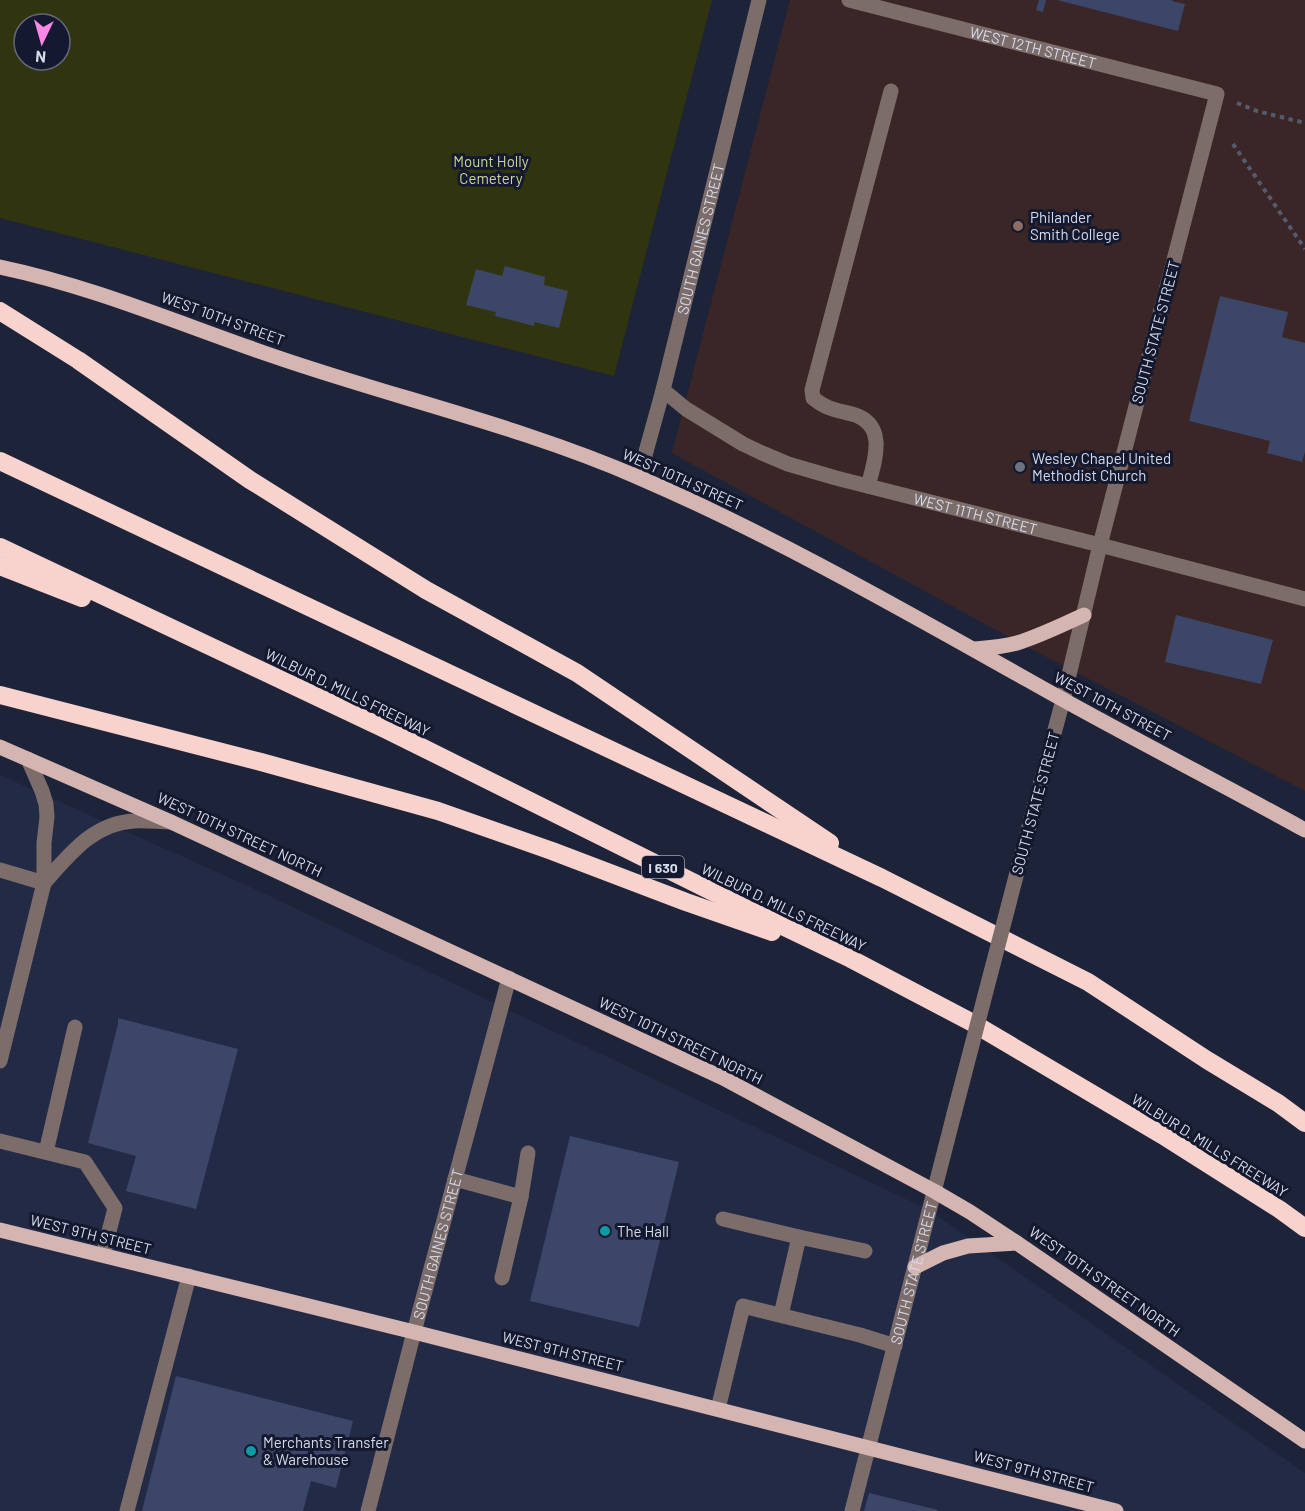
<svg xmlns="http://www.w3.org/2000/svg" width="1305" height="1511" viewBox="0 0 1305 1511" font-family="Barlow,sans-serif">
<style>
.built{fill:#232a46}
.education{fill:#3a2626}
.green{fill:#303510;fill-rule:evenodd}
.building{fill:#3c4669}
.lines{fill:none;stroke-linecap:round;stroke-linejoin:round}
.path{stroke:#555b6f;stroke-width:4;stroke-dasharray:4.5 4.5;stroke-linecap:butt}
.minor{stroke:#7c6d6b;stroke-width:15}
.major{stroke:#d4b5b1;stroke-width:15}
.highway{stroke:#f8d2cd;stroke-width:18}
.minor-bridge{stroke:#7c6d6b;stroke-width:15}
.education-dot{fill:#8d6e63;stroke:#14192f;stroke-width:2}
.worship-dot{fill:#6b7280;stroke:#14192f;stroke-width:2}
.culture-dot{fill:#0f9aa8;stroke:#14192f;stroke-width:2}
.labels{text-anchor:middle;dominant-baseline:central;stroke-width:6;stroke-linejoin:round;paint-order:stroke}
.shield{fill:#14192f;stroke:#9ca1b2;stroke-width:1.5}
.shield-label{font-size:14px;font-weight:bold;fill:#d6dbea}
.street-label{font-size:15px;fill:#d6dbea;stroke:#14192f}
.park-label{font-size:15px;fill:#cbd793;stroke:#14192f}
.poi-label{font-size:15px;fill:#d6dbea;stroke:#14192f;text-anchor:start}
</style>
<rect width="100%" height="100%" fill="#1d2339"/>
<path class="built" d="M0,775L244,884L929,1210L1305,1473V1511H0Z"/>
<path class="education" d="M790,0H1305V791L1029,648L672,453Z"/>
<path class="green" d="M0,0H712L614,376L0,218ZM24,24H60V60H24Z"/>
<g class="building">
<path d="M1039,0H1046L1043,12L1036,10Z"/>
<path d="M1057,0H1172V1L1185,4L1178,31Z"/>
<path d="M505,266L545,277L544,285L568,291L559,328L534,322V326L495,316L496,312L466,305L476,269L502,276Z"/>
<path d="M1220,296L1288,312L1282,337L1305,343V452L1302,462L1267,453L1270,441L1189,421Z"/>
<path d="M1176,615L1273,640L1261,684L1165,662Z"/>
<path d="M118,1018L238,1049L196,1209L126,1191L136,1156L88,1143L118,1024Z"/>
<path d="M570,1136L679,1162L639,1327L530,1301Z"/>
<path d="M176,1376L353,1421L336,1488L311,1481L303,1511H142Z"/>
<path d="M869,1493L938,1510V1511H864Z"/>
</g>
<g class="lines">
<g class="path">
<path d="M1237,103L1257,111L1305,123"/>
<path d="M1233,144L1305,249"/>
</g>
<g class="minor">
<path id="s1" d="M849,0L1217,94L1100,545L1063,700L1032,815"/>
<path id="s2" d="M663,390L686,409L743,444L762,453L788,464L836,478L1100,545L1305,599"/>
<path id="s3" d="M639,477L663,390L759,0"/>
<path d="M868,486C875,460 888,424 852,414C836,410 826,409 813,398L812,390L891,91"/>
<path d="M0,870L44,883"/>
<path d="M44,883C69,855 93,823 134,821C146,820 159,822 171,822"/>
<path d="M0,1061L44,883V843L47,817L46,804L42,791L28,759"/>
<path d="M0,1141L85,1162L115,1208L103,1255"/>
<path d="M46,1152L75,1027"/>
<path d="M455,1179L521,1197L502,1278"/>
<path d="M521,1197L528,1153"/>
<path d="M723,1219L799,1237"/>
<path d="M781,1315L799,1237L865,1251"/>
<path d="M718,1409L743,1306L860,1335L895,1346"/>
<path d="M127,1511L189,1276"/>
<path id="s4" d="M368,1511L414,1332L509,978"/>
<path id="s5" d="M852,1511L954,1114"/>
</g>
<g class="major">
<path d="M0,267C96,287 187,327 279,358C399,399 523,427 640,478C774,536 901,609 1028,680C1119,732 1213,779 1305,830"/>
<path d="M974,649C988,648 1003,647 1017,643C1040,636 1062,625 1084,615"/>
<path d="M0,747L171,822L723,1078L934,1191L970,1212L1017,1243L1305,1441"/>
<path d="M0,1230L414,1332L1116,1511"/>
<path d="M915,1267L943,1253L968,1246L1017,1243"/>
</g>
<g class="highway">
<path d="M0,311L78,360L250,480L426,590L577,673L830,843"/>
<path d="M0,461L882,878L1088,982L1207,1060L1278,1103L1305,1123"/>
<path d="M0,547L385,729L745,908L851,959L971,1022L1162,1135L1279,1209L1305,1228"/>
<path d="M0,566L82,598"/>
<path d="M0,695L261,762L438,811L552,851L686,902L772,932"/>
</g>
<path class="minor-bridge" d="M954,1114L1032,815"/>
</g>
<circle class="education-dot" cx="1018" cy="226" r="6"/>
<circle class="worship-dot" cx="1020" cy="467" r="6"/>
<g class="culture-dot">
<circle cx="605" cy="1231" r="6"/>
<circle cx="251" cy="1451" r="6"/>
</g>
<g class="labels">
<rect class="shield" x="642" y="856" width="42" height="22" rx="4.5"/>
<g class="shield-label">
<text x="663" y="867">I 630</text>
</g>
<g class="street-label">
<text stroke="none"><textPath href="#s1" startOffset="190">WEST 12TH STREET</textPath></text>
<text stroke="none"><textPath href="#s3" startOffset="246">SOUTH GAINES STREET</textPath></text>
<text transform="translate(223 318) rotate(20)">WEST 10TH STREET</text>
<text transform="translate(1155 332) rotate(-75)">SOUTH STATE STREET</text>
<text transform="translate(683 479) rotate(24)">WEST 10TH STREET</text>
<text stroke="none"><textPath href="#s2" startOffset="340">WEST 11TH STREET</textPath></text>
<text transform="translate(348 692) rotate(26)">WILBUR D. MILLS FREEWAY</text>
<text transform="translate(1113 706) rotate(28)">WEST 10TH STREET</text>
<text transform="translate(1035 803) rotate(-75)">SOUTH STATE STREET</text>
<text transform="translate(240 834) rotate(25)">WEST 10TH STREET NORTH</text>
<text transform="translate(784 907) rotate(26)">WILBUR D. MILLS FREEWAY</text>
<text transform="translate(681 1040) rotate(26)">WEST 10TH STREET NORTH</text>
<text transform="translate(1210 1145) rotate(32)">WILBUR D. MILLS FREEWAY</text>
<text transform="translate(91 1234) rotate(14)">WEST 9TH STREET</text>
<text stroke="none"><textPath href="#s4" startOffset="276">SOUTH GAINES STREET</textPath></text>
<text stroke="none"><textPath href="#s5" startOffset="246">SOUTH STATE STREET</textPath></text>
<text transform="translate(1105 1281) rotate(35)">WEST 10TH STREET NORTH</text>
<text transform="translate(563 1351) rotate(14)">WEST 9TH STREET</text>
<text transform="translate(1034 1471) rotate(15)">WEST 9TH STREET</text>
</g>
<g class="park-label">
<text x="491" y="161">Mount Holly<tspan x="491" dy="17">Cemetery</tspan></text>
</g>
<g class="poi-label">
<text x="1030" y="217">Philander<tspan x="1030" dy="17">Smith College</tspan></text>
<text x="1032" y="458">Wesley Chapel United<tspan x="1032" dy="17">Methodist Church</tspan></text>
<text x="617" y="1231">The Hall</text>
<text x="263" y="1442">Merchants Transfer<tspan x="263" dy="17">&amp; Warehouse</tspan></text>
</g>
</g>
<g transform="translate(42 42) rotate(185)"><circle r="28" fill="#14192f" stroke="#62677a" stroke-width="1.5"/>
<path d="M0-4.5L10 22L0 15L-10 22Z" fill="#fa87e6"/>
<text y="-9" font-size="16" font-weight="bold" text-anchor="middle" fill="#d6dbea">N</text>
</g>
</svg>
